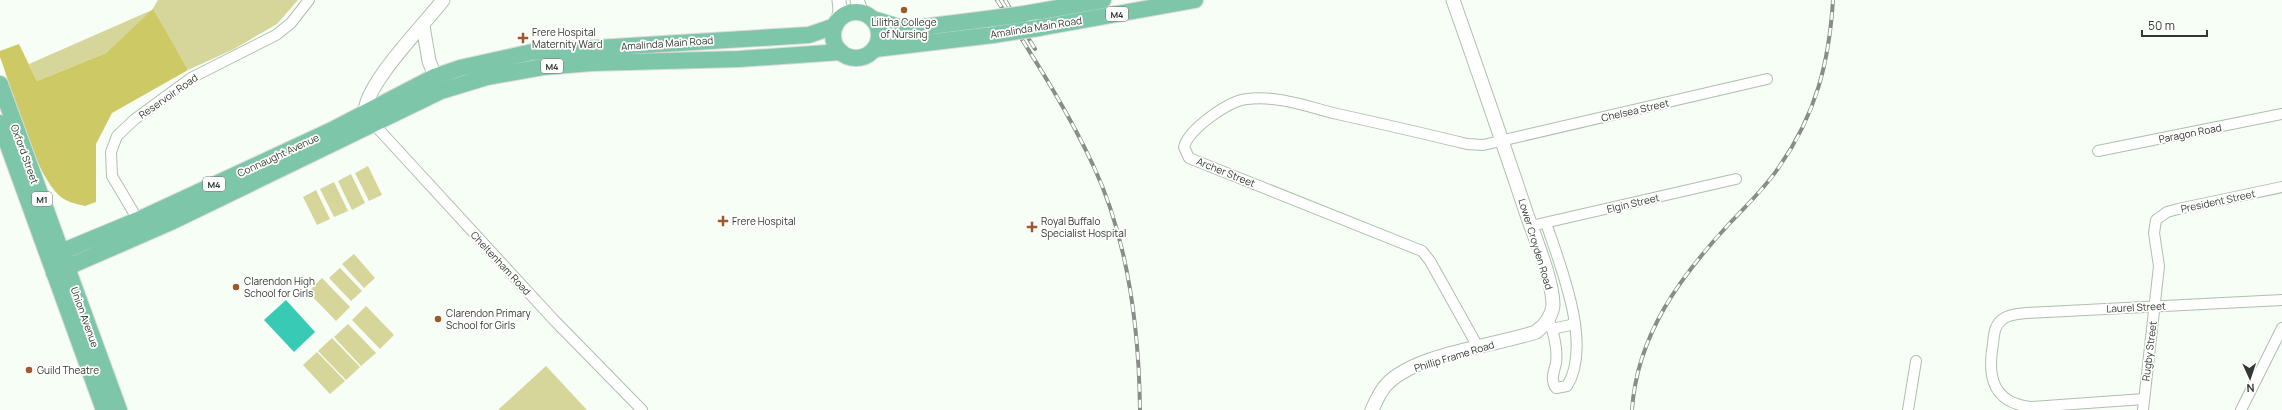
<svg xmlns="http://www.w3.org/2000/svg" width="2282" height="410" viewBox="0 0 2282 410" font-family="Manrope,sans-serif">
<style>
.green{fill:#d6d59a}
.forest{fill:#cdca66}
.water{fill:#39cab6}
.lines{fill:none;stroke-linecap:round;stroke-linejoin:round}
.minor-casing{stroke:#adc0ac;stroke-width:12}
.tertiary-casing{stroke:#adc0ac;stroke-width:15}
.primary-casing{stroke:#dadbda;stroke-width:18}
.minor{stroke:#fff;stroke-width:10}
.tertiary{stroke:#fff;stroke-width:13}
.primary{stroke:#7ec6aa;stroke-width:16}
.rail-casing{stroke:#878e86;stroke-width:4}
.rail{stroke:#fff;stroke-width:2.5;stroke-dasharray:8;stroke-linecap:butt}
.primary-bridge-casing{stroke:#dadbda;stroke-width:18;stroke-linecap:butt}
.primary-bridge{stroke:#7ec6aa;stroke-width:16}
.poi-dot{fill:#9d592b;stroke:#fff;stroke-width:1.5}
.labels{text-anchor:middle;dominant-baseline:central;stroke-width:3.5;stroke-linejoin:round;paint-order:stroke}
.shield{fill:#fff;stroke:#70746f;stroke-width:1}
.shield-label{font-size:9px;font-weight:bold;fill:#323931}
.poi-label{font-size:10px;fill:#323931;stroke:#fff;text-anchor:start}
.street-label{font-size:10px;fill:#323931;stroke:#fff}
</style>
<rect width="100%" height="100%" fill="#f6fef6"/>
<g class="green">
<path d="M158,0H298L277,24L234,49L188,70L153,10L106,53L37,81L29,64L152,10Z"/>
<path d="M368,166L382,195L369,201L355,173Z"/>
<path d="M351,174L365,203L352,210L338,181Z"/>
<path d="M334,182L348,211L334,217L320,189Z"/>
<path d="M316,190L330,219L317,225L303,197Z"/>
<path d="M354,254L375,278L364,288L342,264Z"/>
<path d="M340,268L362,291L351,301L329,278Z"/>
<path d="M322,278L350,307L336,321L308,292Z"/>
<path d="M366,306L394,335L380,349L352,320Z"/>
<path d="M348,324L376,353L361,366L334,337Z"/>
<path d="M332,338L360,367L346,380L318,351Z"/>
<path d="M317,352L345,381L330,394L303,365Z"/>
<path d="M546,366L587,410H498Z"/>
</g>
<path class="forest" d="M153,9L188,70L112,113L96,144V202L85,206C78,204 70,203 64,199C36,182 12,89 0,57V51L19,44L37,81L106,53Z"/>
<path class="water" d="M286,300L315,332L294,352L264,320Z"/>
<g class="lines">
<defs>
<g id="minor">
<path d="M371,121L553,319L642,410"/>
<path d="M2098,151L2282,114"/>
<path d="M1546,223C1560,265 1593,345 1567,386L1556,388C1550,380 1554,372 1556,363C1558,348 1554,334 1549,320"/>
<path d="M141,225L112,176L111,152L117,136L135,119L191,78L276,35L291,23L309,0"/>
<path d="M1531,226L1736,179"/>
<path d="M1552,329L1575,324"/>
<path d="M1478,347L1430,261L1422,251L1189,158L1184,147C1189,129 1228,101 1247,99C1275,95 1306,106 1333,113C1378,123 1422,133 1467,144L1483,145L1767,79"/>
<path d="M2144,399L2031,407C1993,403 1987,377 1993,344C1994,335 1994,325 2003,319C2009,314 2019,314 2026,313L2282,300"/>
<path d="M1908,410L1916,361"/>
<path d="M2143,410L2159,266L2154,233L2156,220L2167,212L2178,209L2282,187"/>
<path d="M2241,410L2282,328"/>
</g>
<g id="tertiary">
<path d="M857,0L862,13"/>
<path d="M838,21L840,10L839,0"/>
<path d="M423,26L429,61L439,86"/>
<path d="M365,113C364,85 425,24 443,0"/>
<path d="M1372,410C1376,401 1380,391 1387,384C1417,353 1495,346 1536,332C1545,325 1552,317 1553,305C1553,281 1535,238 1527,215C1503,143 1478,71 1453,0"/>
</g>
<g id="primary">
<circle cx="856" cy="35" r="23"/>
<path d="M1024,14L1103,0"/>
<path d="M873,19L899,27L915,28L987,19"/>
<path d="M1039,28L1195,0"/>
<path d="M875,49L993,35"/>
<path d="M0,84L119,410"/>
<path d="M0,123L104,410"/>
<path d="M49,257L138,220L330,131L434,77L460,68L532,52L809,35L835,26"/>
<path d="M54,273L171,222L441,91L487,77L543,67L592,63L739,59L841,52"/>
</g>
</defs>
<use href="#minor" class="minor-casing"/>
<use href="#tertiary" class="tertiary-casing"/>
<use href="#primary" class="primary-casing"/>
<use href="#minor" class="minor"/>
<use href="#tertiary" class="tertiary"/>
<use href="#primary" class="primary"/>
<defs>
<g id="rail">
<path d="M997,0C1031,54 1066,107 1093,165C1128,239 1139,329 1140,410"/>
<path d="M1005,0L1035,49"/>
<path d="M1632,410C1637,335 1680,277 1729,224C1746,206 1765,188 1779,167C1816,114 1829,63 1833,0"/>
</g>
</defs>
<use href="#rail" class="rail-casing"/>
<use href="#rail" class="rail"/>
<defs>
<g id="primary-bridge">
<path d="M987,19L1024,14"/>
<path d="M993,35L1039,28"/>
</g>
</defs>
<use href="#primary-bridge" class="primary-bridge-casing"/>
<use href="#primary-bridge" class="primary-bridge"/>
</g>
<g class="poi-dot">
<circle cx="904" cy="10" r="4"/>
<path d="M521 32h4v4h4v4h-4v4h-4v-4h-4v-4h4z"/>
<path d="M721 215h4v4h4v4h-4v4h-4v-4h-4v-4h4z"/>
<path d="M1030 221h4v4h4v4h-4v4h-4v-4h-4v-4h4z"/>
<circle cx="236" cy="287" r="4"/>
<circle cx="438" cy="319" r="4"/>
<circle cx="29" cy="370" r="4"/>
</g>
<g class="labels">
<g class="shield">
<rect x="1106" y="7" width="22" height="14" rx="3"/>
<rect x="541" y="59" width="22" height="14" rx="3"/>
<rect x="203" y="177" width="22" height="14" rx="3"/>
<rect x="32" y="192" width="20" height="14" rx="3"/>
</g>
<g class="shield-label">
<text x="1117" y="14">M4</text>
<text x="552" y="66">M4</text>
<text x="214" y="184">M4</text>
<text x="42" y="199">M1</text>
</g>
<g class="poi-label">
<text x="904" y="22" text-anchor="middle">Lilitha College<tspan x="904" dy="12">of Nursing</tspan></text>
<text x="532" y="32">Frere Hospital<tspan x="532" dy="12">Maternity Ward</tspan></text>
<text x="732" y="221">Frere Hospital</text>
<text x="1041" y="221">Royal Buffalo<tspan x="1041" dy="12">Specialist Hospital</tspan></text>
<text x="244" y="281">Clarendon High<tspan x="244" dy="12">School for Girls</tspan></text>
<text x="446" y="313">Clarendon Primary<tspan x="446" dy="12">School for Girls</tspan></text>
<text x="37" y="370">Guild Theatre</text>
</g>
<g class="street-label">
<text transform="translate(1036 27) rotate(-9)">Amalinda Main Road</text>
<text transform="translate(667 43) rotate(-4)">Amalinda Main Road</text>
<text transform="translate(168 96) rotate(-35)">Reservoir Road</text>
<text transform="translate(1635 110) rotate(-13)">Chelsea Street</text>
<text transform="translate(2190 133) rotate(-11)">Paragon Road</text>
<text transform="translate(25 154) rotate(70)">Oxford Street</text>
<text transform="translate(278 155) rotate(-25)">Connaught Avenue</text>
<text transform="translate(1226 172) rotate(22)">Archer Street</text>
<text transform="translate(2218 201) rotate(-12)">President Street</text>
<text transform="translate(1633 203) rotate(-13)">Elgin Street</text>
<text transform="translate(1536 244) rotate(73)">Lower Croyden Road</text>
<text transform="translate(501 263) rotate(47)">Cheltenham Road</text>
<text transform="translate(2136 307) rotate(-3)">Laurel Street</text>
<text transform="translate(85 317) rotate(70)">Union Avenue</text>
<text transform="translate(2149 351) rotate(-83)">Rugby Street</text>
<text transform="translate(1454 356) rotate(-17)">Phillip Frame Road</text>
</g>
</g>
<g transform="translate(2250 378) rotate(177)" stroke="#ffffff" stroke-width="3" paint-order="stroke">
<path d="M0-3L7 15L0 10L-7 15Z" fill="#323931"/>
<text y="-6" font-size="11" font-weight="bold" text-anchor="middle" fill="#323931">N</text>
</g>
<path d="M2142 30v6h65v-6" fill="none" stroke="#323931" stroke-width="2"/>
<text x="2148" y="30" font-size="12" fill="#323931" stroke="#ffffff" stroke-width="3" paint-order="stroke">50 m</text>
</svg>
